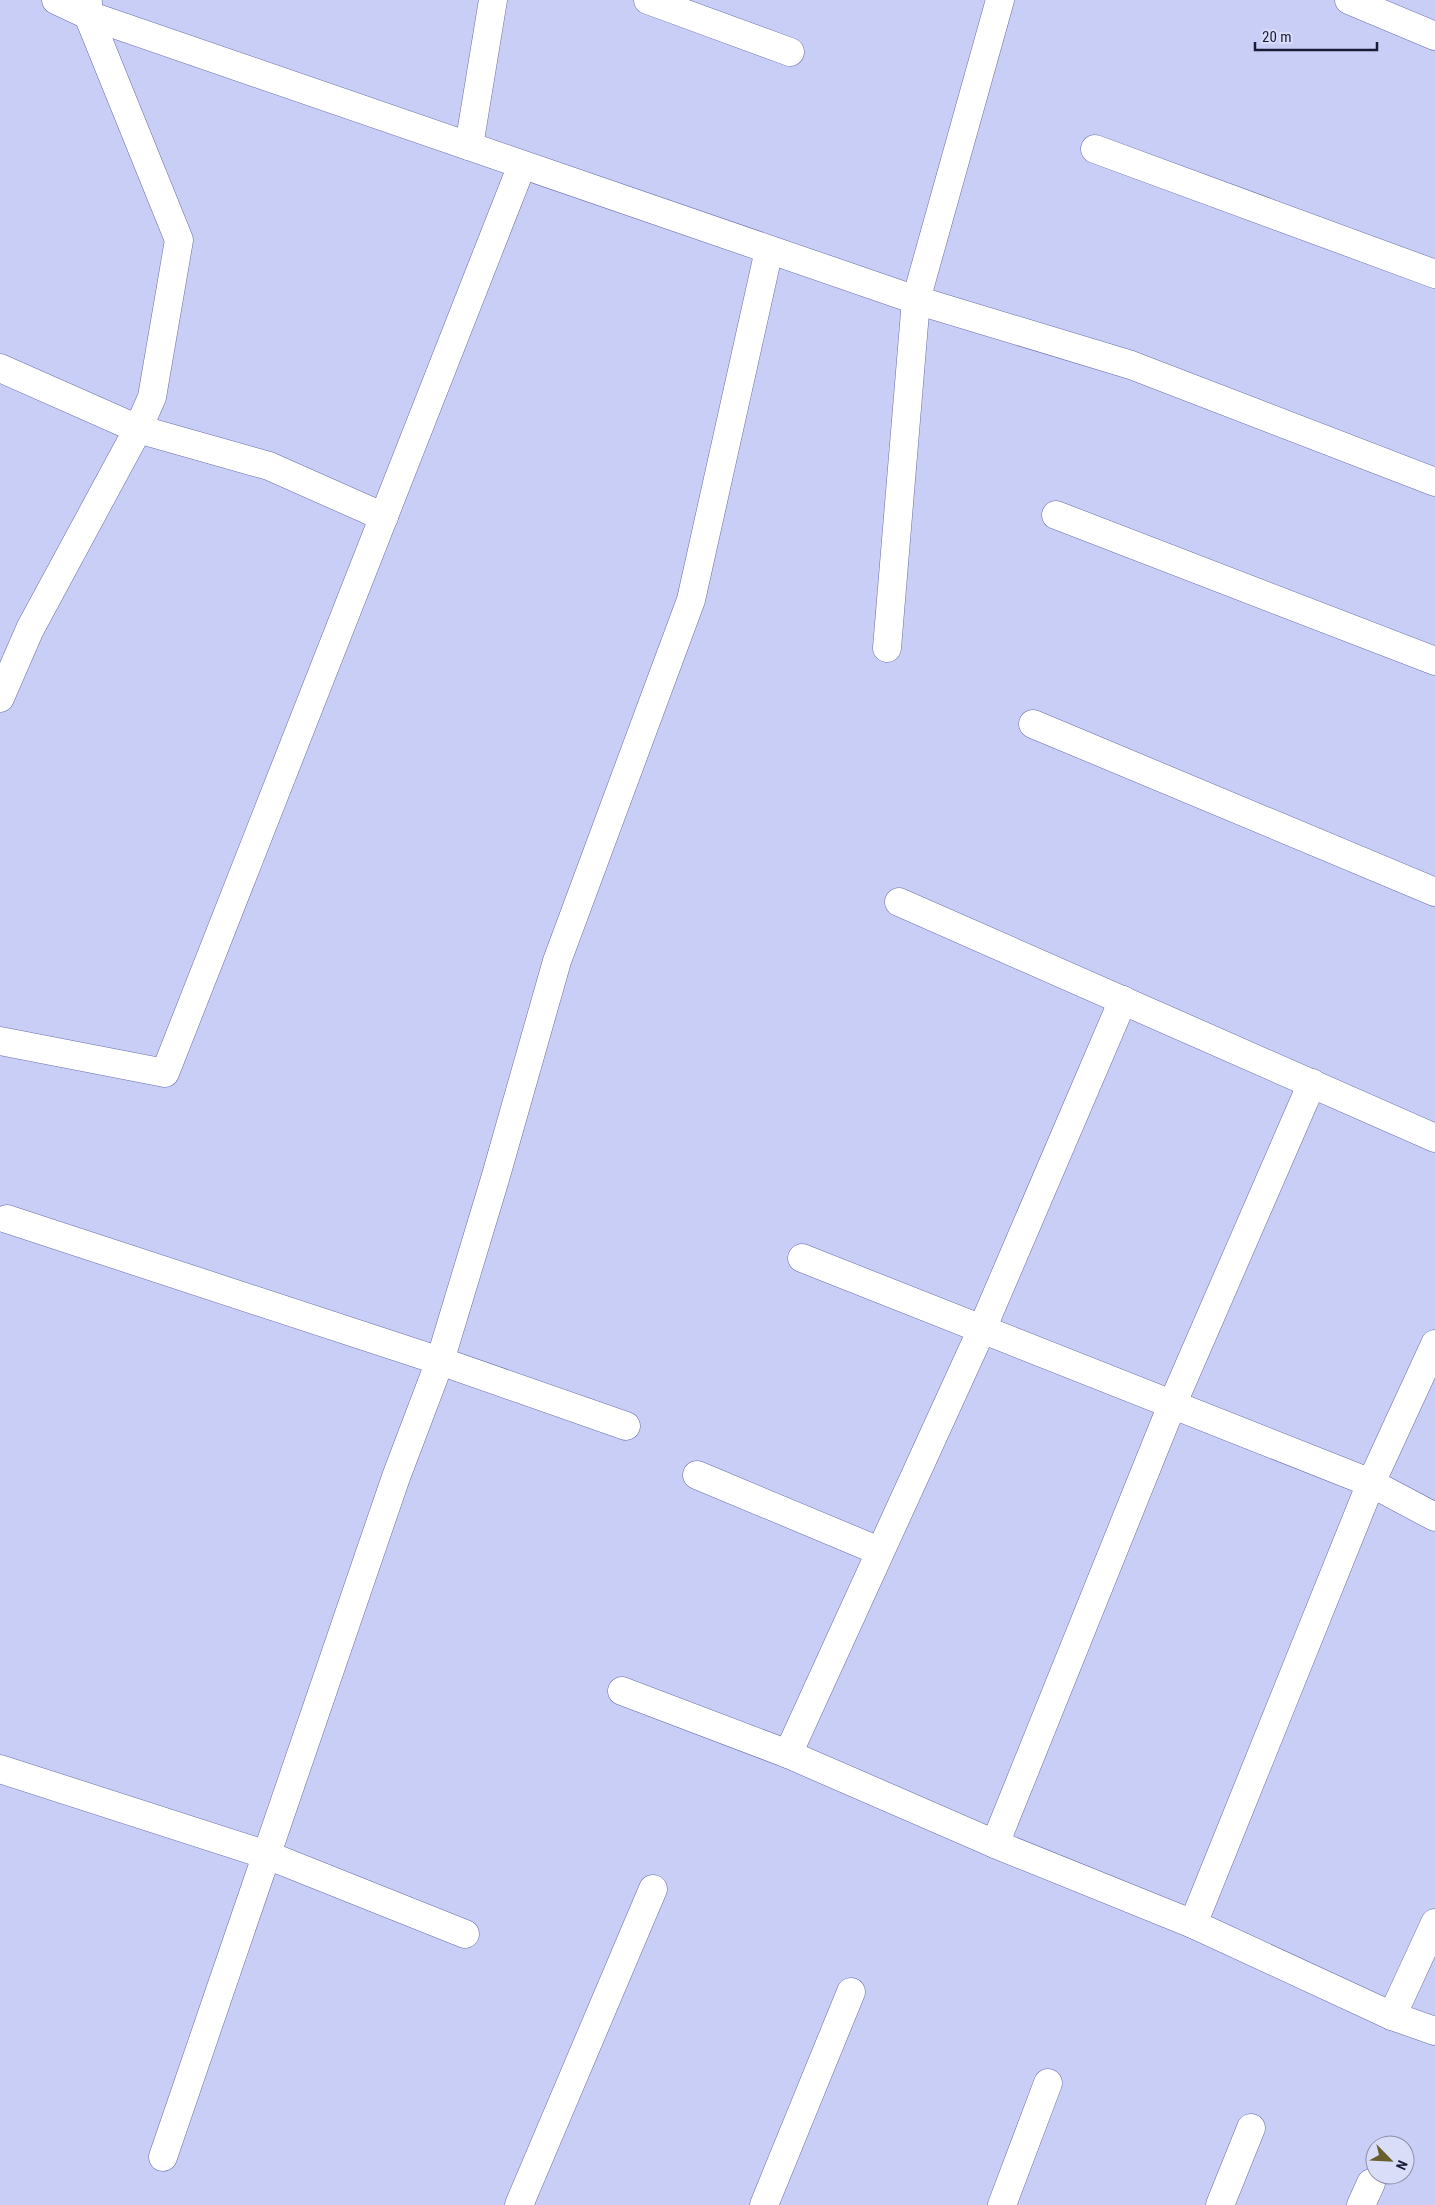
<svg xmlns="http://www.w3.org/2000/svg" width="1435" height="2205" viewBox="0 0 1435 2205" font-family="'Roboto Condensed',sans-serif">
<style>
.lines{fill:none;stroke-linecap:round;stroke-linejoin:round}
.minor-casing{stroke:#686daa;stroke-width:29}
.minor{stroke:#fff;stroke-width:28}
</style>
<rect width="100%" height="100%" fill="#c9cef7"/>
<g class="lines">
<defs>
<g id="minor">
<path d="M56,0L88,15L916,300L1131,365L1435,482"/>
<path d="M648,0L790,52"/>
<path d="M1349,0L1435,36"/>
<path d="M469,146L493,0"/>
<path d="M1095,149L1435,274"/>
<path d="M0,368L138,429L269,466L384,517"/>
<path d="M1056,515L1435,661"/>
<path d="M887,648L916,300L1000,0"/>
<path d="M0,698L30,629L138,429L152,397L179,240L88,15V3"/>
<path d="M1033,724L1435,892"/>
<path d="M899,902L1435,1138"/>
<path d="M1123,1000L982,1329L788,1754L995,1844L1193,1924L1392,2016L1435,2031"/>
<path d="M0,1041L165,1073L522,165"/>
<path d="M7,1219L440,1361L626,1426"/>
<path d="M802,1258L1371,1483L1435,1517"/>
<path d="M697,1475L879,1551"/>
<path d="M622,1691L788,1754"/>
<path d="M0,1769L267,1855L465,1934"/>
<path d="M995,1844L1172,1405L1312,1083"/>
<path d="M1193,1924L1371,1483L1435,1344"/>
<path d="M1392,2016L1435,1923"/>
<path d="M163,2157L396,1477L440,1361L495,1179L557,961L691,600L769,250"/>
<path d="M519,2205L653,1889"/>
<path d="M764,2205L851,1992"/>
<path d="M1002,2205L1048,2083"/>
<path d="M1220,2205L1251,2128"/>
<path d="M1361,2205L1371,2183"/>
</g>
</defs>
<use href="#minor" class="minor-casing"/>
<use href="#minor" class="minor"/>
</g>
<g transform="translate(1390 2160) rotate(114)"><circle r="24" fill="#d9ddf8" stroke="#8d90aa"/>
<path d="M0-4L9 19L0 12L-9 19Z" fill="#695f2c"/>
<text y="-8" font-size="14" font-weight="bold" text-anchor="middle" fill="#1a1c35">N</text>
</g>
<path d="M1255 42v8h122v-8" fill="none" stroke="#1a1c35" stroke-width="2.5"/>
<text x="1262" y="42" font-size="15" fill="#1a1c35" stroke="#d9ddf8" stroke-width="4" paint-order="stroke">20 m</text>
</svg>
